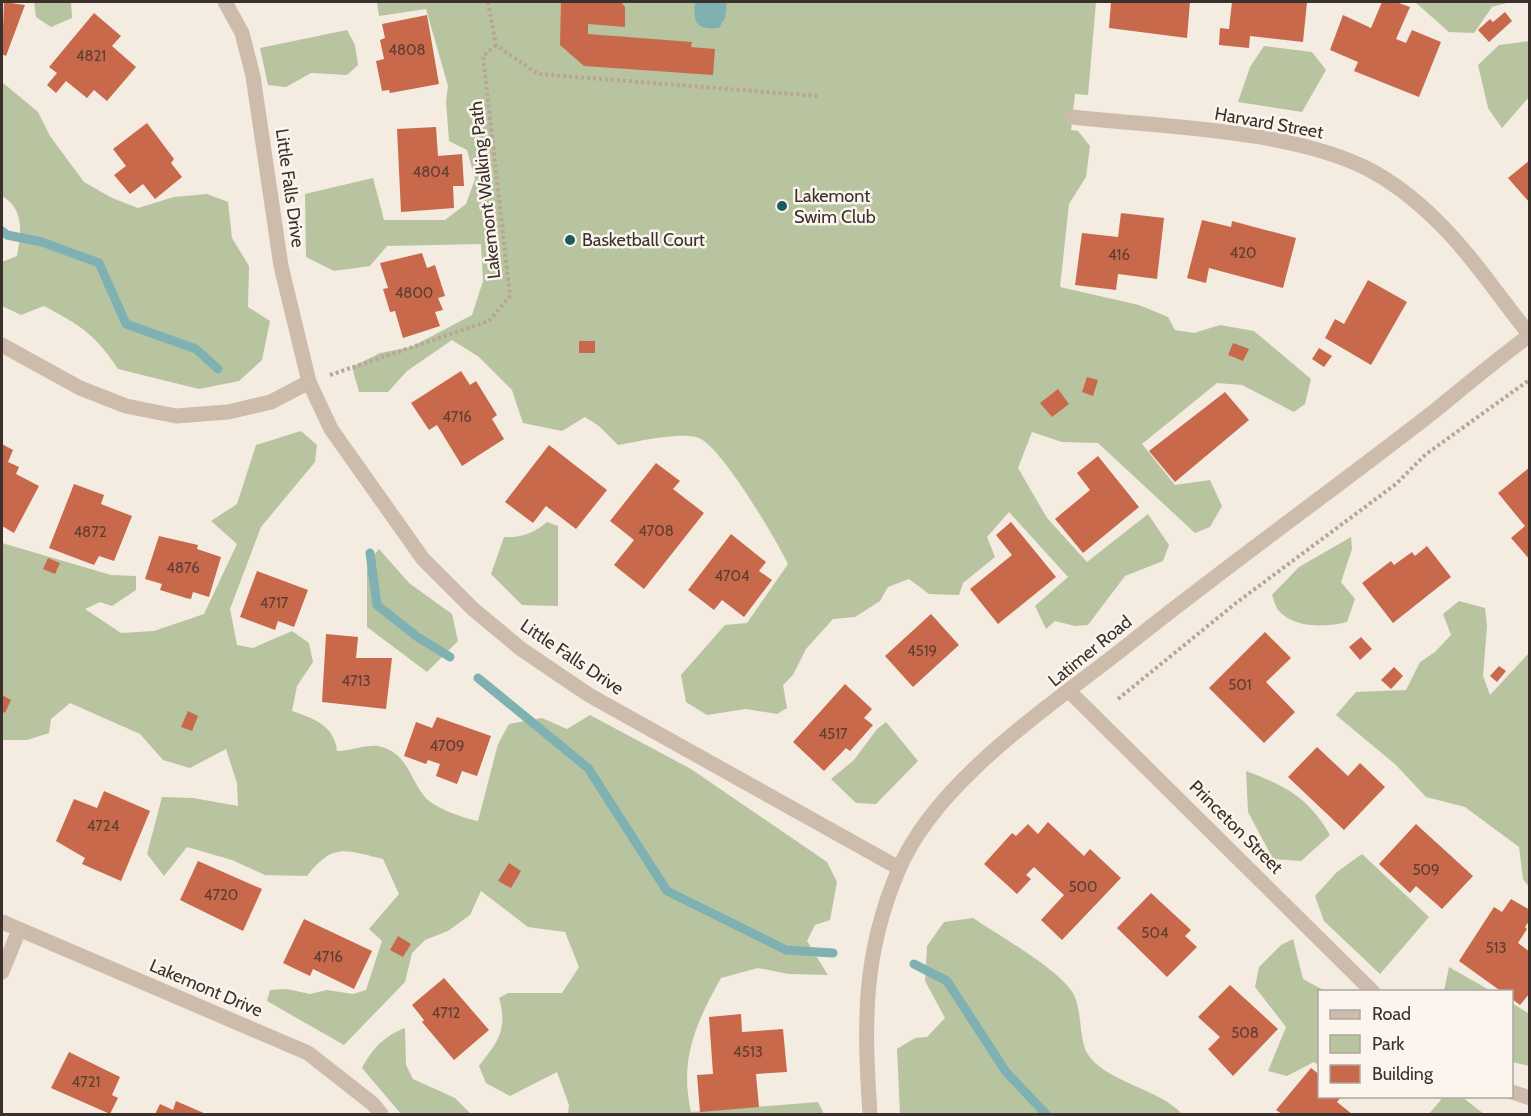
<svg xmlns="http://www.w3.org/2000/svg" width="1531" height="1116" viewBox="0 0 1531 1116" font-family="Cabin,sans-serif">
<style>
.green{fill:#b8c4a0}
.water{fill:#7fb0b2}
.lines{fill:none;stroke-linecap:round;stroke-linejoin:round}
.stream{stroke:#7fb0b2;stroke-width:9}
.building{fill:#c8694b}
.path{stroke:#b9a596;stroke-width:4;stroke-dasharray:3 3;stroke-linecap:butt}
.minor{stroke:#cdbbac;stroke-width:15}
.poi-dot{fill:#1f5a5e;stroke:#fbf5ee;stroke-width:2}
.labels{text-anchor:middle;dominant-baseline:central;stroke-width:5;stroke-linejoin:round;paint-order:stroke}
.number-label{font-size:15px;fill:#5e3e33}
.street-label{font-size:18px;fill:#3b302b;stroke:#fbf5ee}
.poi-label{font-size:18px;fill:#3b302b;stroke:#fbf5ee;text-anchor:start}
</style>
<rect width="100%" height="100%" fill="#f4ebe1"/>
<g class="green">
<path d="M34,2H71L72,18L51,27L36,17Z"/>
<path d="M377,2H1096L1088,95L1075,94L1071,130L1078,131L1090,146L1086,177L1069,204L1060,287L1139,305L1168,317L1175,330L1194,333L1220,325L1254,331L1311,379L1305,404L1294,412L1242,385L1217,383L1142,444L1175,485L1210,480L1222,506L1210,527L1195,533L1098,443L1062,442L1032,432L1018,468L1047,518L1087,562L1148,514L1169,545L1163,561L1125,576L1088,625L1075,626L1055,621L1046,629L1035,606L1068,577L1009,512L987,537L995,557L963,583L959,595L929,594L909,579L888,587L880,601L855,617L833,619L806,649L793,675L783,685L787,708L777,714L746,709L707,715L686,702L681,675L725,625L747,623L788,564C775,537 724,452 701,439C685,430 636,442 618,445L599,426L585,417L562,431L523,423L512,390L479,357L452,340L407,371L388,392H359L352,367L380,353L411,347L472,315L483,281L481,244L387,246L370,266L334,271L306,257L305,194L373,178L384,220H445L466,204L475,179L467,150L449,141L446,101L448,86L426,9L379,16Z"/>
<path d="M1415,2H1510L1492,7L1474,33L1449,32Z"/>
<path d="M347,30L355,45L358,65L347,75L311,73L286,87L268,85L260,48Z"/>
<path d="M1529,41V97L1502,128L1488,108L1478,65L1499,45Z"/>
<path d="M1264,46L1312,52L1326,70L1302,112L1238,102L1250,67Z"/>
<path d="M2,82L38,112L50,136L84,182L112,198L138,208L174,197L207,194L228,202L232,238L249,266L248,307L270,321L262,360L239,381L199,389L118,369C94,333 81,326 44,306L21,315L2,306V262L17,256C21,234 25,209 2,196Z"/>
<path d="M301,431L317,445L315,462L261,527L230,609L237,645L253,648L292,631L309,643L313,662L297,686L292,711C313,718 335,726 337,751C349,751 367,744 378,746C407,752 409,777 424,796C432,807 465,819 478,821L498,744L509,724L542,718L567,729L590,715L691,769L827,862L837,882L830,920L815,925L807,941L828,975L789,974L758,968L721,978C696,1023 679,1059 691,1112L818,1102L824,1114H568L569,1105L557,1072L510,1096L486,1083L479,1066C498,1041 508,1030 499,998L508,993H562L579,967L565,932L528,927L481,891L470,915L448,931L425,940L412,953L405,982L344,1045L267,1001L270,990L287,989L310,994L327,990L353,994L366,990L382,941L369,929L399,894L383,859C346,850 333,842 307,876L265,875L232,860L187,847L164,876L147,854L162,797L193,798L238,806L237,783L226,749L190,768L163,760L140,734L70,703L51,719L49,733L27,740H2V543L111,575L136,576V590L112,606L100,602L85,609L121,633L154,631L204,614L237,544L211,521L237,504L256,445Z"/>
<path d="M547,522L558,526V606L522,605L491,574L504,537C520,538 535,533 547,522Z"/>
<path d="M1351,537L1352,549L1341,582L1355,599L1347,622C1327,627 1297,629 1280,612C1276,609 1274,600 1272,595L1299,567Z"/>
<path d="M379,549L409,583L452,614L458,641L427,672L367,627V563Z"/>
<path d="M1459,601L1485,608L1487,626L1483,676L1490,695L1529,653V887L1523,879L1519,847L1465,807L1426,797L1396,765L1336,715L1356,692L1406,690L1420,662L1435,652L1451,635L1443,614Z"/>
<path d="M886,722L918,761L876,804L856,803L831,779L854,760L877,729Z"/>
<path d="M1246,771C1286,786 1308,797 1330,835L1301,861L1273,859L1248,812Z"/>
<path d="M1362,854L1429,917L1380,974L1324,921L1315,896L1337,872Z"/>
<path d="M973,918C998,935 1062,971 1074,995C1082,1011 1079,1039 1087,1053C1103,1081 1162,1090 1182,1114H900L897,1049L915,1038L927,1037L945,1018L925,981L927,946L944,922Z"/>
<path d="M1293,939L1303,979L1325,991L1320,992L1319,1066L1314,1062L1287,1076L1268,1071L1286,1027L1255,987L1259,967L1281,945Z"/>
<path d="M1449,967L1491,991H1444Z"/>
<path d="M1512,1003L1528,1013L1529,1011V1066L1512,1062Z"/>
<path d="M405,1028L406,1065L413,1079L455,1098L471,1114H401L362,1068C373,1048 384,1036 405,1028Z"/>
<path d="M1444,1096L1462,1097L1484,1114H1429Z"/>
</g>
<path class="water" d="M695,2H727L725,18L719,28C696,30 693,23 695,2Z"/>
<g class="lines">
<g class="stream">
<path d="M2,231L7,235L42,242L99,263L126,324L196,349L218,369"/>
<path d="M370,553L377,605L416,636L450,657"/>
<path d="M478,678L588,768L667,891L786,950L833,953"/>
<path d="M914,964L947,981L1006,1072L1046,1114"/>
</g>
</g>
<g class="building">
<path d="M4,2L25,5L6,56L2,54Z"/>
<path d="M561,2H621L625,7V27L588,24V34L692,42L691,47L715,49L713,75L584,66L560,45Z"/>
<path d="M1111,2H1190L1187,38L1109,28Z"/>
<path d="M1232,2H1307L1303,42L1250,36L1249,48L1219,45L1220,28L1229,29Z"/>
<path d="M1382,2H1396L1410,7L1396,39L1406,43L1412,30L1441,42L1419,97L1354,71L1358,62L1330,50L1343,15L1371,28Z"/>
<path d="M1505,12L1512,21L1489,42L1478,30L1490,19L1493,22Z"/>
<path d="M94,13L121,36L112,46L136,67L107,101L94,90L87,98L66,81L56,93L47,85L57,73L49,67Z"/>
<path d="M427,15L439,84L390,93L389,90L382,91L376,61L384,59L380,40L385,38L382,24Z"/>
<path d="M147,123L174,159L171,163L182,177L155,199L143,184L130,194L114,175L126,166L113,149Z"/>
<path d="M436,127L438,156L462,154L464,186H453L454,208L401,212L397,129Z"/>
<path d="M1530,160V203L1508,178Z"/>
<path d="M1121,213L1164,218L1157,279L1118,274L1116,290L1075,285L1082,233L1118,237Z"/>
<path d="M1202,220L1231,227L1232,221L1296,238L1283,288L1209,268L1206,283L1187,278Z"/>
<path d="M422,253L427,268L435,265L445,296L438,298L443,310L435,312L440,326L403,338L395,311L390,312L383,289L388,288L380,263Z"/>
<path d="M1368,280L1407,302L1371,365L1325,338L1335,319L1344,324Z"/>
<rect x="579" y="341" width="16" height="12"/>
<path d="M1233,343L1249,349L1243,361L1228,355Z"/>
<path d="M1319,348L1332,356L1324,367L1312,359Z"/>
<path d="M461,371L470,385L476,381L497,415L492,419L504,439L462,466L437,425L429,430L411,403Z"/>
<path d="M1087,377L1098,380L1093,396L1082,392Z"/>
<path d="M1058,389L1069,404L1052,417L1040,403Z"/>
<path d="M1225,392L1249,420L1175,482L1149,451Z"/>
<path d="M2,444L13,450L8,462L19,467L16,474L39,486L14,533L2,526Z"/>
<path d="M549,445L607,490L576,529L546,506L533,523L505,502Z"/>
<path d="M1098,456L1139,507L1083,553L1055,519L1090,490L1077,473Z"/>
<path d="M656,463L680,481L673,489L704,513L644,589L614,565L634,540L610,521Z"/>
<path d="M1530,467V560L1511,538L1525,526L1498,493Z"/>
<path d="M74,484L104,495L101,504L132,516L114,561L99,556L94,565L49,548Z"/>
<path d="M1011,522L1056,577L998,624L970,589L1012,555L996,535Z"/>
<path d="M731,534L766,562L759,571L772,580L744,617L722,600L714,610L688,590Z"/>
<path d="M159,536L198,545L197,549L221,557L209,597L193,592L191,599L186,598L160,590L162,584L145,579Z"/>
<path d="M1427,546L1451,577L1393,623L1362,583L1391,561L1394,565L1412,552L1415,556Z"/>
<path d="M48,558L60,563L55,574L43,569Z"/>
<path d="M257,571L308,590L294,627L278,621L275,630L240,617Z"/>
<path d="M931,614L959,645L913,687L885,656Z"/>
<path d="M1265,632L1291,658L1266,682L1295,712L1264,743L1209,688Z"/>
<path d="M326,634L358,637L356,658H392L386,709L322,702Z"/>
<path d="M1361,637L1372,649L1360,660L1349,647Z"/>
<path d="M1499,666L1506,671L1497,682L1490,676Z"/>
<path d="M1394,667L1403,676L1391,689L1381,680Z"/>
<path d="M845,684L872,709L864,718L873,725L850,751L846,748L824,771L793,742Z"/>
<path d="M2,695L11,700L5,713L2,711Z"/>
<path d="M188,711L198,716L192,731L181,727Z"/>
<path d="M437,717L491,736L477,776L462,771L457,784L436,776L440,764L428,760L426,764L404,756L416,722L432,728Z"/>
<path d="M1317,747L1348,776L1360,763L1385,787L1344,830L1288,777Z"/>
<path d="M104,791L150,811L121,881L82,864L85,858L56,841L74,799L97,808Z"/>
<path d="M1048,822L1084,856L1090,849L1121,878L1062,940L1041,920L1064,895L1034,867L1026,875L1031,879L1017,894L984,864L1012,833L1016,836L1028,824L1038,834Z"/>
<path d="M1416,824L1473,876L1442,909L1416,886L1410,893L1379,864Z"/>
<path d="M198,861L262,889L243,931L180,900Z"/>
<path d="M509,863L521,871L511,888L498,881Z"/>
<path d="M1151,893L1191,930L1185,936L1197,947L1167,977L1117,928Z"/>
<path d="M1511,899L1530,910V920L1525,927L1527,929L1518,943L1530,952V993L1520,1005L1512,999V992H1502L1459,961L1494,907L1502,912Z"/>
<path d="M304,919L372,951L354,989L313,969L310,976L283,963Z"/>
<path d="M398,936L411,944L403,957L390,950Z"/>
<path d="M444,978L489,1030L454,1060L422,1022L424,1020L412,1005Z"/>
<path d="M1230,985L1278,1029L1233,1076L1208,1049L1220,1037L1198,1017Z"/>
<path d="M741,1014L742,1032L783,1029L787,1072L756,1074L759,1107L700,1112L697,1075L713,1074L709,1017Z"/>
<path d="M69,1052L120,1077L112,1095L118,1098L110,1114L51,1088Z"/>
<path d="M1311,1068L1320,1075V1096H1342L1337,1102L1352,1114H1282L1276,1110Z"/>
<path d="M176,1101L206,1114H155L160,1104L173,1110Z"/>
</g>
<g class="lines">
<g class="path">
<path d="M488,2L496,45L538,74L818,96"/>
<path d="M330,375L489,321L510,296L483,56L496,45"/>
<path d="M1118,699L1236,603L1396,484L1426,454L1528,381"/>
</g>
<g class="minor">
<path d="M225,2L242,33L253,76L281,266L309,382L331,429L423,559L473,609L521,649L589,695L899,868"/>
<path d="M1072,117C1160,127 1290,129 1368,169C1393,182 1417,201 1437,221C1472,255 1499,297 1530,335"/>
<path d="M2,345L80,388L126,406L176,416L228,412L271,402L309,382"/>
<path d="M1070,692L1373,992"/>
<path d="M2,922L308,1053L373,1104L381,1114"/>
<path d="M2,972L19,930"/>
<path d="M1512,1092L1530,1098"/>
<path d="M870,1114C864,1024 862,955 899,869C938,777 1057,702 1134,640C1232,562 1333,490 1432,413C1464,387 1496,360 1530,335"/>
</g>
</g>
<g class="poi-dot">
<circle cx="782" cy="206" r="6"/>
<circle cx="570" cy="240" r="6"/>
</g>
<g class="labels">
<g class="number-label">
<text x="407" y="50">4808</text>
<text x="91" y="56">4821</text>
<text x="431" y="172">4804</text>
<text x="1243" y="253">420</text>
<text x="1119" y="255">416</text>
<text x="414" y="293">4800</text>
<text x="457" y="417">4716</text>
<text x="656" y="531">4708</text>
<text x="90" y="532">4872</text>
<text x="183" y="568">4876</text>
<text x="732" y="576">4704</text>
<text x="274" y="603">4717</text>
<text x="922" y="651">4519</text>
<text x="356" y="681">4713</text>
<text x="1240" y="685">501</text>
<text x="833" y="734">4517</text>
<text x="447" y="746">4709</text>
<text x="103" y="826">4724</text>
<text x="1426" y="870">509</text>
<text x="1083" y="887">500</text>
<text x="221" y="895">4720</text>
<text x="1155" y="933">504</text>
<text x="1496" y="948">513</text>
<text x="328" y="957">4716</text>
<text x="446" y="1013">4712</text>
<text x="1245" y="1033">508</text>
<text x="748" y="1052">4513</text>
<text x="86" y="1082">4721</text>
</g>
<g class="street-label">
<text transform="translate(1269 123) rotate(10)">Harvard Street</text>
<text transform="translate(290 188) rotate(82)">Little Falls Drive</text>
<text transform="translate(485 190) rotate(-96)">Lakemont Walking Path</text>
<text transform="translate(1090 651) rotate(-39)">Latimer Road</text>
<text transform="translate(572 657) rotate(34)">Little Falls Drive</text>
<text transform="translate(1236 827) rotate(45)">Princeton Street</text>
<text transform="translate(206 988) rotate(23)">Lakemont Drive</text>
</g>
<g class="poi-label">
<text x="794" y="196">Lakemont<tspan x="794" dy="21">Swim Club</tspan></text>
<text x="582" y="240">Basketball Court</text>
</g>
</g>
<rect width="1531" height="1116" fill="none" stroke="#3b302b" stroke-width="6"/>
<rect x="1318" y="990" width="195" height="108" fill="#fbf5ee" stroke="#aea6a0" stroke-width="1.5"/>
<rect x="1330" y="1010" width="30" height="9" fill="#cdbbac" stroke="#aea6a0" stroke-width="1.5"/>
<text x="1372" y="1020" font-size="18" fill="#3b302b">Road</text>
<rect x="1330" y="1035" width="30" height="18" fill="#b8c4a0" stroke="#aea6a0" stroke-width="1.5"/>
<text x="1372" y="1050" font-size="18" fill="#3b302b">Park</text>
<rect x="1330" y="1065" width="30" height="18" fill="#c8694b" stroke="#aea6a0" stroke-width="1.5"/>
<text x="1372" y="1080" font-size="18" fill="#3b302b">Building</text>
</svg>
